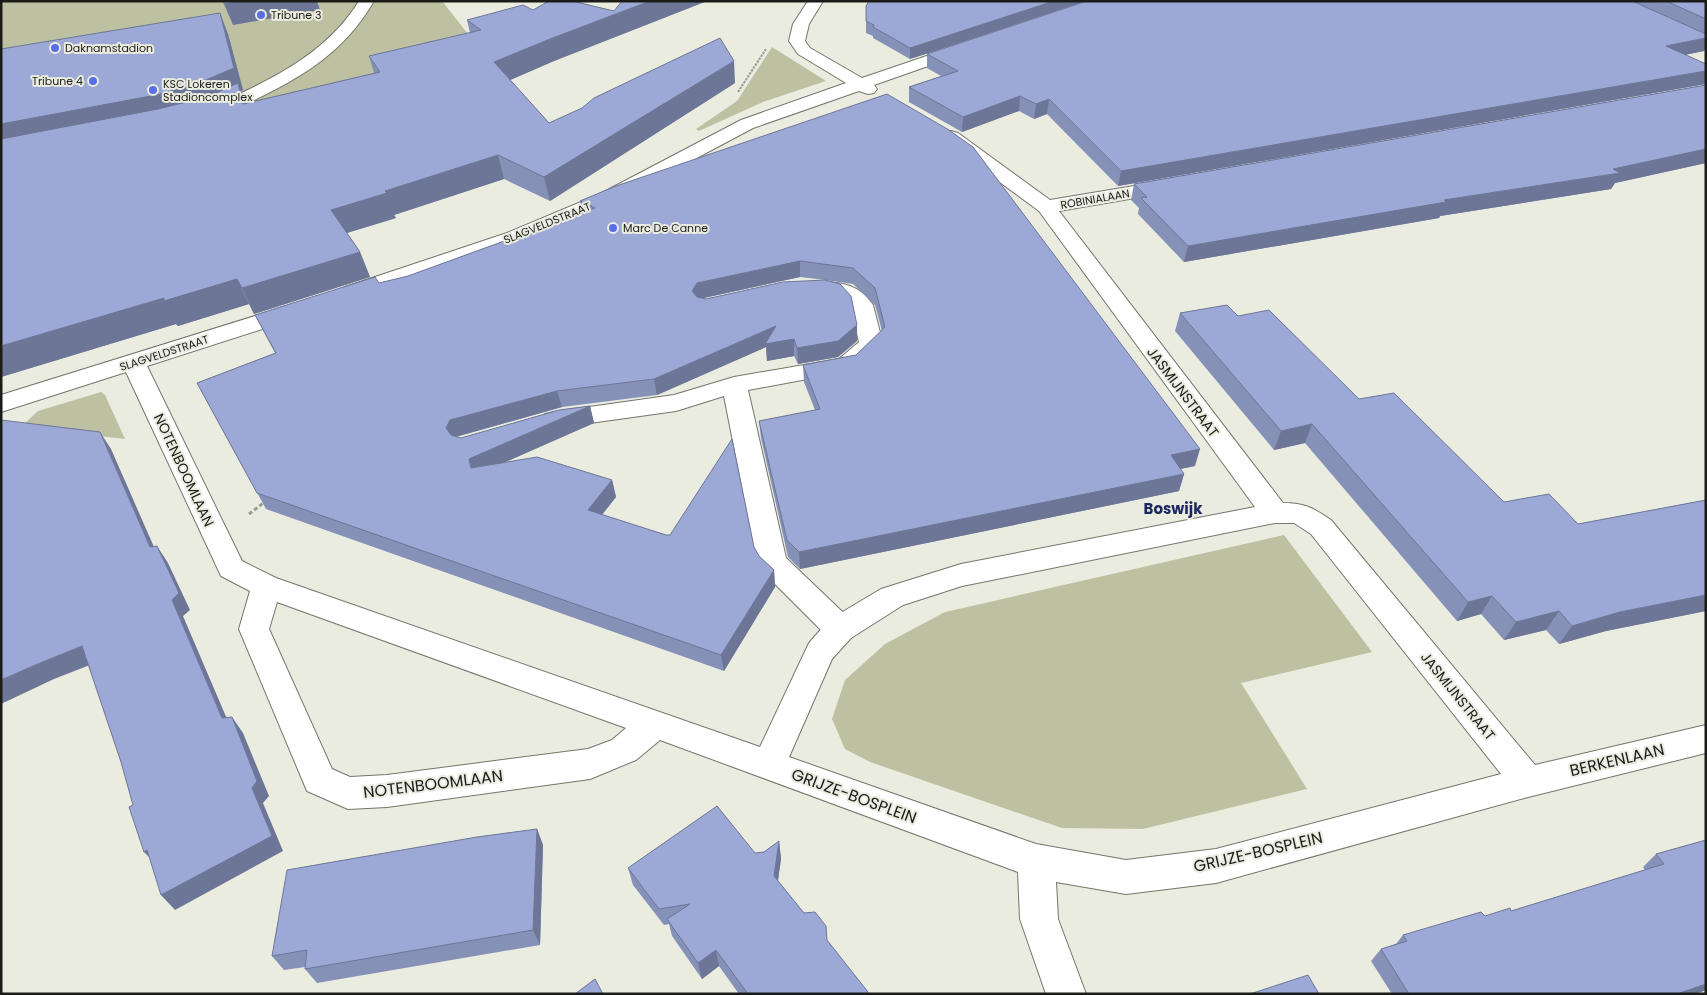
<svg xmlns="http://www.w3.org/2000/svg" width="1707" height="995" viewBox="0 0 1707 995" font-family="Poppins,sans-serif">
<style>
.green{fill:#bec1a1}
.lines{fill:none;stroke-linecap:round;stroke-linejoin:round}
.lane-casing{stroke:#74756b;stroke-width:2}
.street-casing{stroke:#74756b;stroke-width:2}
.path-far1{stroke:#9c9c93;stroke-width:2;stroke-dasharray:2.5 1;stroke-linecap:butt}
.path{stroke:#9c9c93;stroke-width:3;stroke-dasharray:4 2.5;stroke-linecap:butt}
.lane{fill:#fff;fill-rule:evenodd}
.street{fill:#fff;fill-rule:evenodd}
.wall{fill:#8691b8;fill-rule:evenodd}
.shaded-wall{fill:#6d7696}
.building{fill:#9ca9d6;stroke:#6d7696}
.poi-dot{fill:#586fe6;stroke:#ebece0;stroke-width:2}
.labels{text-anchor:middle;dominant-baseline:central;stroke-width:4;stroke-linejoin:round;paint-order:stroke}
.far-poi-label{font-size:11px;fill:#1b1b17;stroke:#ebece0;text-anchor:start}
.far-street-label{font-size:11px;fill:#1b1b17;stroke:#ebece0}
.street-label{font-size:14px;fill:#1b1b17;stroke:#ebece0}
.neighbourhood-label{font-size:15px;font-weight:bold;fill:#1e2860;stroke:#ebece0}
.near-street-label{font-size:16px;fill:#1b1b17;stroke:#ebece0}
</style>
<rect width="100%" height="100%" fill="#ebece0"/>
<g class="green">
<path d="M1,1H442L502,77L1,162Z"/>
<path d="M772,47L826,81L763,102L699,131L696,129L737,101Z"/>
<path d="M101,392L105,395L125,439L21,427L38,411Z"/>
<path d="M1284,535L1372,652L1241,683L1307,789L1143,829L1062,828L870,762L845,749L832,719L845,680L885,644L945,612Z"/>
</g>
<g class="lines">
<defs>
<g id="lane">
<path d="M359,1H374C337,65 281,87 217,118L211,119L205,118L202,114L205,110C263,83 324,58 359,1Z"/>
<path d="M816,281C841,283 858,283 873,305L883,344L856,370L748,390L786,558L851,620L855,629L851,638L840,641L829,638L762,571L757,563L724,396L676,411L554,428L545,426L541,420L545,414L554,412L674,395L734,377L839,359L859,342L851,307L838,296L808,293L805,288L808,283Z"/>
</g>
<g id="street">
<path d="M808,1H823L809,24L805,41L810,48L862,78L956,46H968L970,49L968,52L874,85L877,89L874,93L868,94L859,91L753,128L614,202L521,241L361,297L353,299L345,297L342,292L345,287L507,233L600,194L741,120L846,83L798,54L789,41L793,24Z"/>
<path d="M951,131L958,133L1050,200L1170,180L1177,182L1180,186L1177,190L1170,192L1059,211L1283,503C1305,503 1313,508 1331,520L1535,765L1706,725V753L1528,797L1216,883L1126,894L1056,882L1058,919L1086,994H1046L1020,919L1018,872L660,740L636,760L590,779L387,807L348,809L307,791L239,629L250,591L221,576L126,372L1,412V395L287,306L295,304L303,306L306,311L303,316L147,366L242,561L276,578L760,747L809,643L829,620L881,589L961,564L1255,507L1039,211L944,141L942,137L944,133ZM1275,523H1294L1311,534L1501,774L1216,849L1126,860L1036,844L789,757L832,659L851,638L903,605L962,586ZM277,602L626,728L612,740L588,749L387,775L350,777L332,769L269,629Z"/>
</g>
</defs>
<use href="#lane" class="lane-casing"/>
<use href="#street" class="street-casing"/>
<path class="path-far1" d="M738,92L766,49"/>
<path class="path" d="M249,514L266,501"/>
<use href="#lane" class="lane"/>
<use href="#street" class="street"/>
</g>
<g class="wall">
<path d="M707,1L554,61L510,80L549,123L735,83L550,201L504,179L394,215L396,218L347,233L360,252L370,277L254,314L249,304L178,326L176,324L1,377V49L228,34L243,90L241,91L246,103L374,73L369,56L470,33L467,20L533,10L614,11Z"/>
<path d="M1086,1L910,59L873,38V36L866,33V6Z"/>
<path d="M1087,1H1706V47L1704,51L1685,55L1706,64V84L1118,186L1047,114L1034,119L1019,111L962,132L909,102V87L941,76L927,68V54Z"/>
<path d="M1706,85V163L1615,183L1611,189L1440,216L1439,218L1184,262L1138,214L1139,208L1131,200L1134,184Z"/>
<path d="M887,94L1195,466L1180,469L1184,474L1179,491L800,569L788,557L761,438L759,421L815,410L804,382L803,365L856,355L882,331L875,305L853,284L825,280L857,325V341L838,357L798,364L794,356L767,361L766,347L657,395L562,407L456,437L461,438L590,406L594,423L505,462L612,480L616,497L602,515L666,535L754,547L759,556L774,570L775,587L724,671L266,509L197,383L275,353L255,315L408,276L582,213L580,201ZM800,277L825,280L706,299L704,298Z"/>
<path d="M1180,313L1238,316L1359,399L1504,502L1578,524L1706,500V611L1606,631L1559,644L1546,630L1504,640L1481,614L1457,621L1305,443L1274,450L1175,331Z"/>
<path d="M537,829L543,845L540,945L317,983L305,969V967L284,970L272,956Z"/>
<path d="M1706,840V990L1695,994H1392L1371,961L1381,949L1396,944L1403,935L1485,916L1511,911L1645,870L1643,867L1656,854Z"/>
<path d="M779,841L781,859L778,881L868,992V994H739L719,966L702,979L672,936L669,924L664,925L633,885L628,868L764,852Z"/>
</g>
<g class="shaded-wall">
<path d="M240,1H317L320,10L233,25L224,4Z"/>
<path d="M650,1H707L554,61L499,85L494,62L550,39Z"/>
<path d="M1054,1H1086L910,59V48Z"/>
<path d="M220,13L228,34L243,90L241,91L247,106L1,150V124Z"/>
<path d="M1706,38V47L1704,51L1659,60L1666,46Z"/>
<path d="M734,61L735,83L550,201L544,177Z"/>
<path d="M1706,71V84L1118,186L1121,171Z"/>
<path d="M1020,96L1019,111L962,132L963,117Z"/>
<path d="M1049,99L1047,114L1034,119L1036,104Z"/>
<path d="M1706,149V163L1615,183L1611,189L1440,216L1439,218L1184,262L1188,246L1613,169Z"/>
<path d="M498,155L504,179L394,215L396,218L340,235L331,210L385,191Z"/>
<path d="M360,252L370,277L254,314L242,288Z"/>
<path d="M800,261V277L699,299L692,291L697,283Z"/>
<path d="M237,279L249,304L178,326L176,324L1,377V346L164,298Z"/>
<path d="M857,325V341L838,357L798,364L797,348Z"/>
<path d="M776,326L794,339V356L767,361L766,347L657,395L654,379Z"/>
<path d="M557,391L562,407L455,437L451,445L446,428L450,420Z"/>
<path d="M590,406L594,423L474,476L469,459Z"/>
<path d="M1312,424L1305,443L1274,450L1281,431Z"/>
<path d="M100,432L111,449L161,563L150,547Z"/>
<path d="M1200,449L1195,466L1166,472L1171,455Z"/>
<path d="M1184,474L1179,491L800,569L799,552Z"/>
<path d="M612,480L616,497L592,527L588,510Z"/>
<path d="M157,546L168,563L190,610L183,616L233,733L222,718L172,600Z"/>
<path d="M774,570L775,587L724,671L721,655Z"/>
<path d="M1706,595V611L1606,631L1559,644L1572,626L1620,612Z"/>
<path d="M1492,596L1481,614L1457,621L1468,602Z"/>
<path d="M1559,611L1546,630L1504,640L1516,622Z"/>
<path d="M82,646L95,663L54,679L1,704V680L40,663Z"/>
<path d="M232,717L243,733L269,796L263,803L283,851L175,910L161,895L252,788Z"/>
<path d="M537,829L543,845L540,945L533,930Z"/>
<path d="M779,841L781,859L776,893L774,876Z"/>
<path d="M147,850L158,866L144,852Z"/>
<path d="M716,950L719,966L702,979L698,963Z"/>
<path d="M1706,984V990L1695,994H1677Z"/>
</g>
<g class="building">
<path d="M224,1H240L224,4Z"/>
<path d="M549,1H572L614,11L622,1H650L550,39L494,62L549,123L582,108L594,98L720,38L734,61L544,177L498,155L385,191L387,193L331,210L360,252L242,288L237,279L164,301V298L1,346V139L158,109L207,97L238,83L243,104L380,72L369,56L481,30L467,20L523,5L533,10Z"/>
<path d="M869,1H1054L910,48L873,27L874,25L866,21V6Z"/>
<path d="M1087,1H1632L1706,34V38L1666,46L1706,64V71L1121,171L1049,99L1036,104L1020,96L963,117L909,87L958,71L927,54Z"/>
<path d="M1666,1H1706V19Z"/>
<path d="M220,13L234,68L194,85L156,95L1,124V49Z"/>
<path d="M1706,85V149L1613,169L1620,173L1444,200L1446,202L1188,246L1141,198L1147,197L1134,184Z"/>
<path d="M887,94L949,130L973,147L1200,449L1171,455L1184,474L799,552L787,540L759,421L820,409L803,365L856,355L885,327L875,288L853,268L800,261L697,283L692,291L697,297L706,299L783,282L825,280L840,284L851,296L857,325L838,341L797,348L794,339L765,344L776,326L654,379L557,391L450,420L446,428L451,435L461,438L559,410L590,406L469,459L471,468L537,457L612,480L588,510L666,535H670L732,439L754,547L759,556L774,570L721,655L257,493L197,383L276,353L255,315L375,277L379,283L408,276L595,208L580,201L616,186Z"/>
<path d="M1227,305L1238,316L1269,310L1359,399L1394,393L1504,502L1549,494L1578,524L1706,500V595L1620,612L1572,626L1559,611L1516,622L1492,596L1468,602L1312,424L1281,431L1180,313Z"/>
<path d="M1,420L100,432L150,547L157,546L179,593L172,600L222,718L232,717L257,781L252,788L272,836L161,895L147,850L144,852L129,807L133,805L121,762L82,646L40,663L1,680Z"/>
<path d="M717,806L755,853L764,852L779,841L774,876L804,913L815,912L826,926L827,940L868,992L867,994H748L716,950L698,963L667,919L690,904L659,909L628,868Z"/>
<path d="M537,829L533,930L305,969L307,950L272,956L287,870L477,837Z"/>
<path d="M1706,840V984L1677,994H1409L1381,949L1407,941L1403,935L1481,912L1485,916L1510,908L1511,911L1664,864L1656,854Z"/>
<path d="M1308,975L1319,994H1250Z"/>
<path d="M595,979L603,994H575Z"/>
</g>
<g class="poi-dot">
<circle cx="261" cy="15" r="5"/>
<circle cx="55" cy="48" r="5"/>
<circle cx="93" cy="81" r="5"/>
<circle cx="153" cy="90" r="5"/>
<circle cx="613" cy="228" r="5"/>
</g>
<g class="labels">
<g class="far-poi-label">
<text x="271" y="15">Tribune 3</text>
<text x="65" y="48">Daknamstadion</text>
<text x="83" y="81" text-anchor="end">Tribune 4</text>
<text x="163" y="84">KSC Lokeren<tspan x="163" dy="13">Stadioncomplex</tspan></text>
<text x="623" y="228">Marc De Canne</text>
</g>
<g class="far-street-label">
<text transform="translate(1095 199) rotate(-10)">ROBINIALAAN</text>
<text transform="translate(547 223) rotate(-22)">SLAGVELDSTRAAT</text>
<text transform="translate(164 353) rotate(-18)">SLAGVELDSTRAAT</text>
</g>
<g class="street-label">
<text transform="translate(1183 392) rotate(53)">JASMIJNSTRAAT</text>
<text transform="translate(184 470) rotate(65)">NOTENBOOMLAAN</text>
<text transform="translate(1458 696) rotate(51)">JASMIJNSTRAAT</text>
</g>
<g class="neighbourhood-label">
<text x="1173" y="508">Boswijk</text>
</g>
<g class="near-street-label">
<text transform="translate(1617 760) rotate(-13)">BERKENLAAN</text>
<text transform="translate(433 784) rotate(-7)">NOTENBOOMLAAN</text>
<text transform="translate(854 796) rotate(20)">GRIJZE-BOSPLEIN</text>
<text transform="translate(1258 852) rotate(-13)">GRIJZE-BOSPLEIN</text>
</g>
</g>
<rect width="1707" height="995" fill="none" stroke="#1b1b17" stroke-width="5"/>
</svg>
